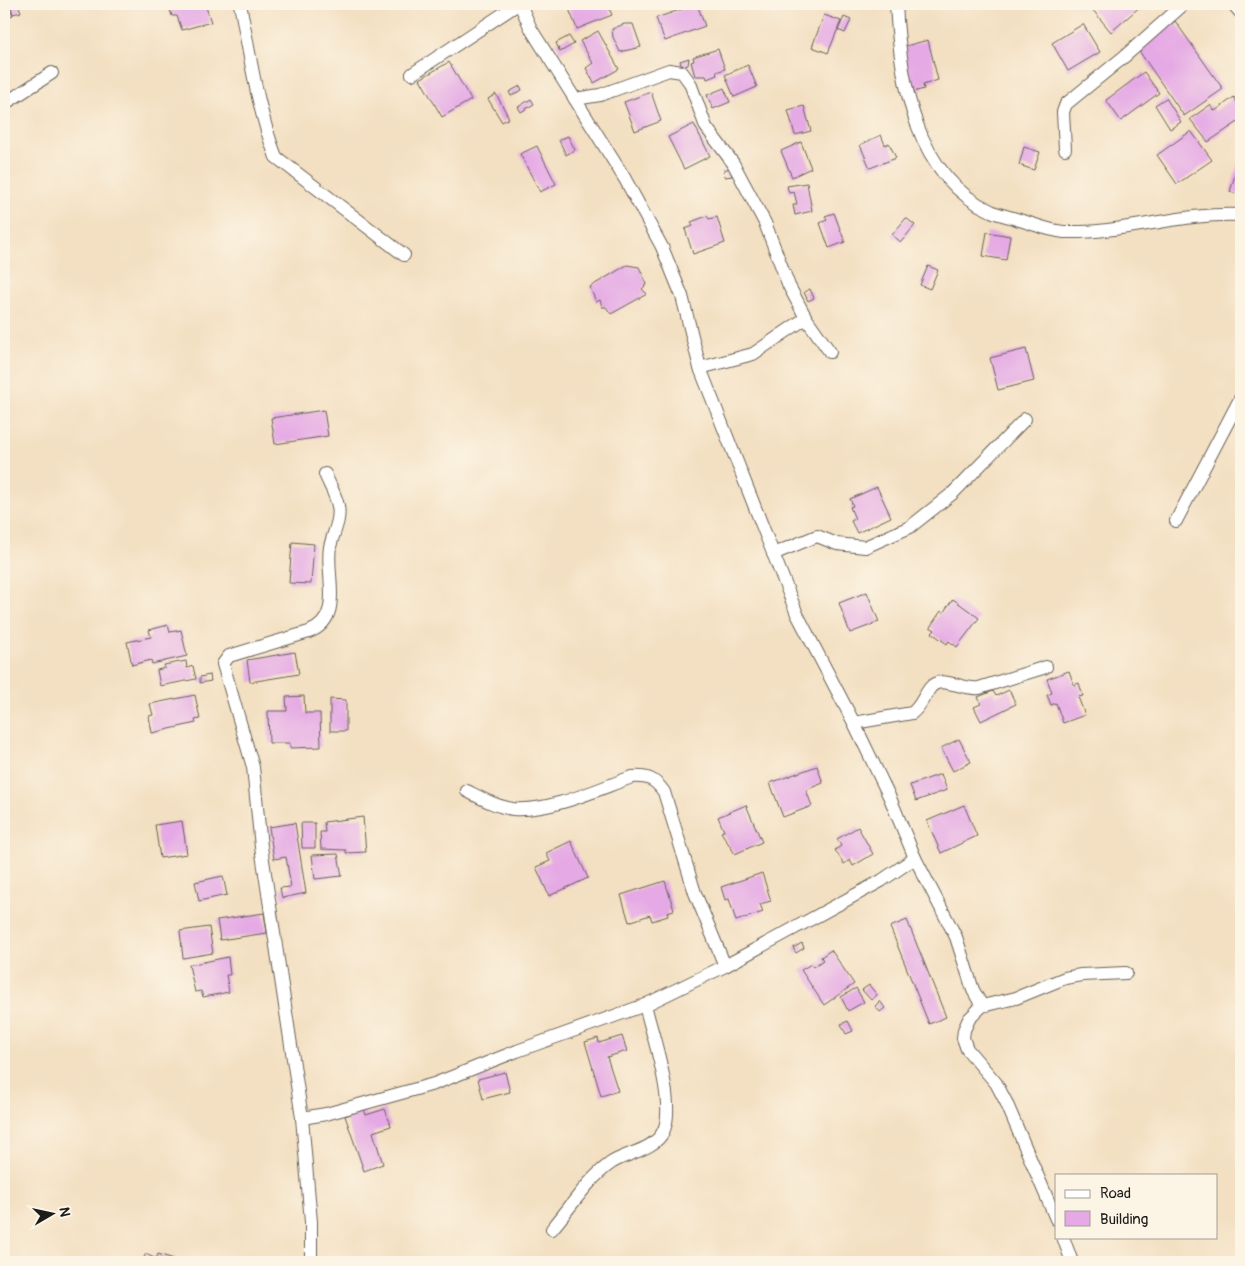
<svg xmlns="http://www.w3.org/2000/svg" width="1245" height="1266" viewBox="0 0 1245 1266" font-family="Pangolin,sans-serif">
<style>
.building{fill:#e5aae5}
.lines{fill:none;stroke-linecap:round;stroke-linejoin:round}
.minor-casing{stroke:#676056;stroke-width:14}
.minor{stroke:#fff;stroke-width:12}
</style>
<rect width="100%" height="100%" fill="#fcf5e5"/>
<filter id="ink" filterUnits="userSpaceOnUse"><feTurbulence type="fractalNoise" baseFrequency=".02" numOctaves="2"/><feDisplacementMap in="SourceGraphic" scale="10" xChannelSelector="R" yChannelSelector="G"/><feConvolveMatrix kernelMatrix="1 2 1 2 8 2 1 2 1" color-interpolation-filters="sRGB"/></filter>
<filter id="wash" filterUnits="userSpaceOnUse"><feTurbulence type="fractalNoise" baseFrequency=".0096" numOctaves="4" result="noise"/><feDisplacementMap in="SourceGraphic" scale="20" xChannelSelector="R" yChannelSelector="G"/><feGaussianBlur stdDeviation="1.12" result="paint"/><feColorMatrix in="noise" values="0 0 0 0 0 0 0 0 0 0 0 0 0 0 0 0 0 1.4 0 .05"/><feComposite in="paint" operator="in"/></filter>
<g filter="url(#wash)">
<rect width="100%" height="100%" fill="#f3dfc1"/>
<g id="blocks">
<g class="building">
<path d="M4,4H8L13,15L4,19Z"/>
<path d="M10,4H18L21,12L13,14Z"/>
<path d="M175,4H205L211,22L182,30L177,16H172L169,7Z"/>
<path d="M582,4H607L612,15L577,29L569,9Z"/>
<path d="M697,4L705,26L665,41L656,18Z"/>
<path d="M1098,4H1143L1111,32L1092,9Z"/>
<path d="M824,15L841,21L828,53L812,47Z"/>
<path d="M844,17L851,20L845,33L838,30Z"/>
<path d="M1175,21L1223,89L1184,116L1137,48Z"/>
<path d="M624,24H633L641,47L620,52L613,37L612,29Z"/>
<path d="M1083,24L1100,52L1068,71L1052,43Z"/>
<path d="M598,31L619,69L594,83L586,68L593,63L580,41Z"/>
<path d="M569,36L574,44L560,52L556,43Z"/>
<path d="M928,40L938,80L923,85L924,89L913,92L902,47Z"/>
<path d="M718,49L725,69L716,72L717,75L707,79L706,76H695L691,62L694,61L693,57Z"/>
<path d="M689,58L688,65L682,67L680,61Z"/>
<path d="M449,62L471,100L442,117L420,79Z"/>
<path d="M748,65L757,87L734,97L725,75Z"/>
<path d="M1144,72L1159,93L1121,121L1106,100Z"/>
<path d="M520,86L522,90L511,96L509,92Z"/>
<path d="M724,88L730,102L713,109L707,95Z"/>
<path d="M651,92L661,121L635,131L624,102Z"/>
<path d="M496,94L509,118L502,122L488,99Z"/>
<path d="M1234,97L1241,110V120L1208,142L1190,119L1210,105L1215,111Z"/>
<path d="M1166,98L1181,122L1170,129L1155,105Z"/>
<path d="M531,99L534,104L521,112L518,107Z"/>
<path d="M804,106L811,131L795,135L788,110Z"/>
<path d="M694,124L710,156L684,169L668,137Z"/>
<path d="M1191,131L1212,160L1177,184L1157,155Z"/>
<path d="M881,135L885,145L889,143L896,158L870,168L860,145Z"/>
<path d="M568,136L575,150L566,155L559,140Z"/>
<path d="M801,142L811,168L792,177L781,151Z"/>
<path d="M537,146L556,184L540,192L520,154Z"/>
<path d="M1024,147L1040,152L1034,170L1019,165Z"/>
<path d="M1241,154V195L1230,192Z"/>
<path d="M730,168L732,176L725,177L724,170Z"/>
<path d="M807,183L812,211L795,215L793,205L797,204L794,192L789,193L787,186Z"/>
<path d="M834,213L845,242L829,248L820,223L827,220L825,216Z"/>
<path d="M707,216L709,219L717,217L725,243L693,254L685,229L693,226L691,222Z"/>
<path d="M906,218L915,225L901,242L892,235Z"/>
<path d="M987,232L1010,236L1006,260L983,256Z"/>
<path d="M627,265L639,267L647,284L642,289L647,294L611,314L606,307H602L600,300L596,302L590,287Z"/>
<path d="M928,266L938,270L930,289L920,285Z"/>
<path d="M810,289L814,298L808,301L804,292Z"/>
<path d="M1026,349L1034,381L998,390L990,358Z"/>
<path d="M324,410L328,436L275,444L271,418Z"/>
<path d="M877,487L891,517L857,533L851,521L855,519L850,507L853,506L850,499Z"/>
<path d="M292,542L314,544L311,584L289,583Z"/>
<path d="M867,592L879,622L850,633L839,603Z"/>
<path d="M953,599L979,618L957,647L949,641L947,644L932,633L935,630L930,627L941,611L943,613Z"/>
<path d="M168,625L170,632L181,630L187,656L152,664L151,660L132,665L127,642L151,637L149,630Z"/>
<path d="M295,652L299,674L250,682L247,660Z"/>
<path d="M186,661L187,668L193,666L196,679L160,686L157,670L165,668L164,665Z"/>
<path d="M1069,671L1074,685L1079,683L1083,696L1078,697L1085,715L1063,723L1056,703L1051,705L1047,695L1052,693L1047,679Z"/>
<path d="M210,675L211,681L200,683V677Z"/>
<path d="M1009,690L1016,704L981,721L974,707L981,704L978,697L993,691L996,696Z"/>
<path d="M195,695L200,719L195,720L196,723L152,733L149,716L153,715L150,704Z"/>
<path d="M304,696L305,713H320L321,747L290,748V743H269L268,711H287L286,697Z"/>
<path d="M330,699L346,700V731H330Z"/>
<path d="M959,739L971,762L953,771L941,748Z"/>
<path d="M817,766L823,783L806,790L812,806L783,817L770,783Z"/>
<path d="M941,774L947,790L916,801L910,785Z"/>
<path d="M746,805L762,842L735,854L721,832L724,831L718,817Z"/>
<path d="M964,805L977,836L941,853L927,821Z"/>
<path d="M363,817L366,852L346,853V850L321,849L320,832H325L324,822Z"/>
<path d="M182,821L187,854L160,858L155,825Z"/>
<path d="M295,823L306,893L282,898L280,888L291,887L286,857L274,859L269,827Z"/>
<path d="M301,823H315V848H302Z"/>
<path d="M858,827L873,854L853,866L850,860L844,864L835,850L841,846L837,839Z"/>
<path d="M571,841L588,878L549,896L536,867L550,861L546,853Z"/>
<path d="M338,854L342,876L315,879L312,855Z"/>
<path d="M762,873L771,901L760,904L763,912L736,921L729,899L725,900L721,887Z"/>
<path d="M223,876L227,895L199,901L195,882Z"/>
<path d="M665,881L674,910L667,912L668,916L652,921L650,915L629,922L621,895Z"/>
<path d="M264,913L267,933L220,940L217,920Z"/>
<path d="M907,920L946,1017L929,1024L890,927Z"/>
<path d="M209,927L213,953L183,958L180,931Z"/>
<path d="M802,943L804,948L796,953L793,948Z"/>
<path d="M831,950L854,984L824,1005L801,970L811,964L813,967L823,960L821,957Z"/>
<path d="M228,957L230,975H226L229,992L203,997L201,991L195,992L189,965Z"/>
<path d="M869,985L877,995L871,1000L862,990Z"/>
<path d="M856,988L864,1002L848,1011L841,997Z"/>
<path d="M880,1001L885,1008L880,1012L875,1006Z"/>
<path d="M848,1021L853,1031L846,1034L841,1024Z"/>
<path d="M622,1036L627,1051L607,1057L618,1091L601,1096L585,1042L598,1038L599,1043Z"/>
<path d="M505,1072L510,1092L483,1099L478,1079Z"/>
<path d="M364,1109L366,1115L385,1109L391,1126L373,1132L383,1164L364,1171L345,1116Z"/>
<path d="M146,1254L156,1259L158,1254L174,1259L177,1262H141Z"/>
</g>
</g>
</g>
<g filter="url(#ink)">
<use href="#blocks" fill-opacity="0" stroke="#676056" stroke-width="1"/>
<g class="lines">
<defs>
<g id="minor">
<path d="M240,4C250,55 257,108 276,157L404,255"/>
<path d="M520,4L531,29L625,179L662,247L682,296L700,368L797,614L854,723L890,798L915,858L956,937L973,990L982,1006"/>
<path d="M896,4C900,78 914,176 991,211C999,215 1008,216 1016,219C1031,223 1049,231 1064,232C1124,234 1181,212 1241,215"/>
<path d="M1233,4L1241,13"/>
<path d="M412,74L518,4"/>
<path d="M575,99L600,95L669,70L682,72L690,83L706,127L733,163L765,223L789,286L806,318L830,352"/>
<path d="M4,104L52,73"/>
<path d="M1065,149L1063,112L1066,104L1125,56L1184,4"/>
<path d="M700,368L753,354L806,318"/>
<path d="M1176,521L1241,397"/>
<path d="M773,554L817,536L837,544L865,547L910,527L953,493L1025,419"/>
<path d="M854,723L912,713C921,706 923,697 930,688C940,674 961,690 979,688L1046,667"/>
<path d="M467,791C481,798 497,807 513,809C550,812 598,789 632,777C648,776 655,779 664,792L695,893L725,966"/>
<path d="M302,1118L326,1114L434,1084L517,1051L645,1005L725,966L881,881L915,858"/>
<path d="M1056,1219L1006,1102L996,1083L967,1049L963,1038L964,1030L969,1019L982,1006L1016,998L1065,978L1081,975L1126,973"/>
<path d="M552,1229C570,1208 588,1179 611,1163C626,1153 654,1150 663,1132C677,1106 652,1034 645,1005"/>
<path d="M1063,1237L1072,1262"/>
<path d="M311,1262V1222L302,1118L261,847L253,767L223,664L229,656L309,632C345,618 325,575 330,547C333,533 341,520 338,506C336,495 329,484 325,474"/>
</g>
</defs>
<use href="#minor" class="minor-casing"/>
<use href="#minor" class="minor"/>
</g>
</g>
<rect width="1245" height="1266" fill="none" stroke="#fcf5e5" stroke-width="20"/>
<rect x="1055" y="1174" width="162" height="65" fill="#fcf5e5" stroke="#a29e95"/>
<rect x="1065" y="1190" width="25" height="8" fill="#ffffff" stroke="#a29e95"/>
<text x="1100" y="1198" font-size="15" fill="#1c1c1c">Road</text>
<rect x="1065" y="1211" width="25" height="15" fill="#e5aae5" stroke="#a29e95"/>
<text x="1100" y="1224" font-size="15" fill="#1c1c1c">Building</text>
<g transform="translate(52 1214) rotate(81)" stroke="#fcf5e5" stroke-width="4" paint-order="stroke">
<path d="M0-4L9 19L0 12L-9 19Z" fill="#1c1c1c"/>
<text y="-8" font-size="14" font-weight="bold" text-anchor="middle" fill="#1c1c1c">N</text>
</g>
</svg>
